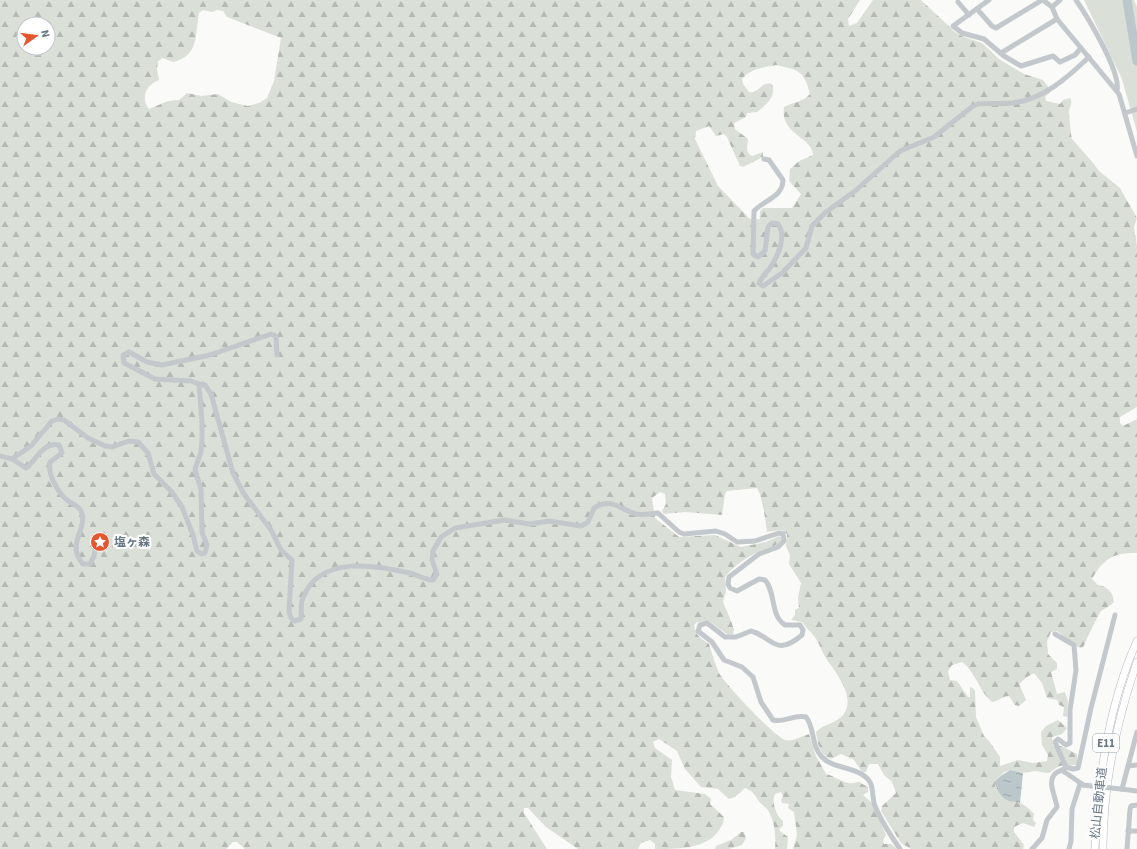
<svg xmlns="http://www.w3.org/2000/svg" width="1137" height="849" viewBox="0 0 1137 849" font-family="'Source Sans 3','Noto Sans JP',sans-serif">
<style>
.grass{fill:#dadfd7}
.forest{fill:url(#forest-firs);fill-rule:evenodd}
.water{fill:url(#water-ripples)}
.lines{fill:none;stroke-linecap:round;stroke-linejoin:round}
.river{stroke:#bbc7cb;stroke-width:9}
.highway-casing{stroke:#b4b9bd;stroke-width:8}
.minor{stroke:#c3c8cc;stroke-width:5}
.highway{stroke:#fff;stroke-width:7}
.minor-bridge{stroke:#c3c8cc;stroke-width:5}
.labels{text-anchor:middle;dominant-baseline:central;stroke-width:4;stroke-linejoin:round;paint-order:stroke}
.shield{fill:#fff;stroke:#939fa8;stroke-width:1}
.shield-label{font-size:11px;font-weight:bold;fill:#657683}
.poi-label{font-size:12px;font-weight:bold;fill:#657683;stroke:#fff;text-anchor:start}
.street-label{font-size:12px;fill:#657683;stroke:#fff}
</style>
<defs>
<pattern id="forest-firs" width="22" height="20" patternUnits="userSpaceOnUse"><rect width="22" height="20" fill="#dadfd7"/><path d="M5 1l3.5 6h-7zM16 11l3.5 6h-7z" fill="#b4b9b4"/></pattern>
<pattern id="water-ripples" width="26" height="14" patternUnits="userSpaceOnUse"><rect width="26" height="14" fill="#bbc7cb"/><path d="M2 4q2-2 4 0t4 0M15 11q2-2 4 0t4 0" fill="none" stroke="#9ca6aa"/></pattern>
</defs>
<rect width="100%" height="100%" fill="#fafaf8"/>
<path class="grass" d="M1084,0H1134L1137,7V132L1122,79Z"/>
<g class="forest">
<path d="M0,0H860L848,19L849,26L857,23L873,0H921L955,32L964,37L982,43L999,59L1024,74L1043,80L1051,91L1045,97L1046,101L1060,104L1063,100L1070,98C1073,103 1070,106 1069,111C1069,114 1071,136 1072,139L1094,164L1099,171L1120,188L1137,218L1134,227L1137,246V407L1120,417V423L1123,426L1137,419V553C1113,553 1104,558 1092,579L1098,585C1107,586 1113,592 1114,602C1110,606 1105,608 1101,611C1099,613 1085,642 1084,646L1081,648L1078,647L1057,631L1051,632L1047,641L1048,654L1057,663V669L1051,672L1057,694L1065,692L1068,701L1067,717L1063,716L1064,707L1059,705L1057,700L1047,698L1042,683L1034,673L1027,677L1019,684L1026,700L1019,706L1015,705L1009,696C1002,696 999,701 992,702C979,691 975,671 962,662L952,665L948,671L950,680L957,681L968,697H970V687L973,688L975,691L976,717L984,736L989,741L1000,757V766L1018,760L1033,763L1047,761L1048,755L1042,745L1041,732L1046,726L1058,720L1067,728L1062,734L1052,737L1053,746H1061L1077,754V764C1071,767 1067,764 1060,766C1056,767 1053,771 1048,773L1035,771L1023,773L1010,770L1004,772L998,778L995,786L1007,800C1019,800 1027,806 1034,814L1033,820L1036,823L1034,827L1023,823L1014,827V832L1024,845L1023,849H911L901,843L881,811L882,806L896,793L892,782L884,775L878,764H869L866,772H862L854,760L841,754L831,759C819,754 818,744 816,732C825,723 836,724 844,714C856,696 835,672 826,658C821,651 820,643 814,636C810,631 806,628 802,622L791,620L795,615V610L799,608L798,598L801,583L789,564L790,555L786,546L787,534L781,530L767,532L764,511L760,494L757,488L727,491L725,494L722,515L685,512L664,514L662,511L666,504L665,494L660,492L652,498L655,518L679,537L715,535L741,547L766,542L779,536L782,538C779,547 766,548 758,552C747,557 732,567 725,577L726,591L723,602L731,621L734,630L733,634L728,635L709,621L697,622L694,625C696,637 701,638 709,644C712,654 715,664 719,673C725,684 775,737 785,740C793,742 802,736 809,734L816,756L826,774C834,776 842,782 849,783C852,784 856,782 859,782L868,787V792L863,795L871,802L886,835L883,840L884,844H891L897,849H793L797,835L794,812L788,808L789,804L782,803L781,800L783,796L781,792L775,794C771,801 776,816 783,821V826L779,829L780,831L788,837L787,849H775C776,837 775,823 769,812C767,807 761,805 758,800C755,795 752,790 745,788L735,797L729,799L718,789L701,787L685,769L677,751L659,739L653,742L655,748L672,760L671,777L675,790L705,794L711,799L710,804L724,817C724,824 720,829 716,834C702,849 677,849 655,849V844L650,840L641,843L638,849H578L546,827L528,808H524V813L547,849H245L237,842H233L226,849H0ZM203,10L212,12L217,10L223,11L227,17L281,38L274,81L267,98L259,103L248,106L231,102L218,94L201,96L187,93L179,100L168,101L149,109C140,97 146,85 159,80L157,69L158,61L163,58L173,62C199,56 195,35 199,13ZM24,24H48V48H24ZM776,65C798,70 804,70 810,94C803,102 794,102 784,107C780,135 812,136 813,155L799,161L790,169L789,181L801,194L792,208H763L760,211V219H750L718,186L695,139L696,131L709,126L716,136L724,134L727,137L740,166L743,167L763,157V152L752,156C744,151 748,145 748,139L735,129L734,123L746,117L747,113L757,112C766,105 777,96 772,84C761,81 759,94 749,92L743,84L742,79C750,69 764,67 776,65Z"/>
<path d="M741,832H744L746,838L742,845L729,849H715L716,846L731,840Z"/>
</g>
<path class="water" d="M1010,770L1023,773L1020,803C1016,801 1010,802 1007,800C1002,798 995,788 995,782C999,776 1004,774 1010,770Z"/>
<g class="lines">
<path class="river" d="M1127,0L1137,61"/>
<defs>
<g id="highway">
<path d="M1095,849C1098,779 1108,706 1137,641"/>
<path d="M1103,849C1103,785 1116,723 1137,662"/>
</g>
</defs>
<use href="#highway" class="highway-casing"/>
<g class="minor">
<path d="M989,0L953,26L962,33L984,39L1004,56L1021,66L1053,56L1060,62L1075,55L1081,48"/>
<path d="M1043,0L1052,7L1057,19L1119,94L1137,156"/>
<path d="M1076,0C1087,16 1121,72 1117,90"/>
<path d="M958,2L969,15"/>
<path d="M1052,7L1060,0"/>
<path d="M977,9L992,26L996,28L1042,0"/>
<path d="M1001,53L1057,19"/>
<path d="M1125,113L1137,109"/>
<path d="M764,159L769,160L783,180C783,197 764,200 754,211L753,254L758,257L765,251L768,227L772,223L778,224C787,236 778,256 770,268C766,273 762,277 759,283L763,286L782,273L806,248L812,226L826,212L855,191L900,151L934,137L973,106L978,104C989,103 1001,104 1012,103C1043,100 1068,77 1089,57"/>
<path d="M199,384L191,381L155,379L124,363L123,355L129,352L147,362L162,365L210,355L271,334L276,336L277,355"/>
<path d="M0,456L12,459L31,446L52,421L58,419L64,420L88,438L105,446L112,447L129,441L138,442L148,453L154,474L172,492L182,507L193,535L197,551L202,554L205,553L207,545L202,532L201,490L195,469L201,452L202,441V422L199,384L205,385L211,394L233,473L244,494L271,530L281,550L292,560L289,612L291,618L294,621L301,619C302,612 300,604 303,598C319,555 375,565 410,573C417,575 425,580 433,580L437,574L432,560L433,551L441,537L455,528L504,520L530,524L549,521L581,526L588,522L594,508C612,497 619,509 636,514C642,515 651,514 658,513L679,532L684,534L716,531L725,534L737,542L755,541L779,533L783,534L784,541L778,547L759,554L729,577L728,584L730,588L737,591L759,579L765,580C776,592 770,616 785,625H800L803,630L802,635C775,658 773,637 751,631L736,637H725L707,623L700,625L698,631L712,642L724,660L742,667L753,677L761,702L773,720C784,723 794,714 806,717C815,728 811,746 822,757C834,770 860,766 870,782C874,790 872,799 875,806C881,821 891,836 900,849"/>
<path d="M12,459L26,468C36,460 44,441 59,445L62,453L50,462C47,473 58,493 67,500C72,504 78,505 81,511C89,528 65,544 83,564H90L94,556L97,537"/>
<path d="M1055,634L1074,645L1076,670L1070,710V743L1066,745L1058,739L1055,742L1066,767"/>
<path d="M1128,766L1137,765"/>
<path d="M1066,767L1073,769L1078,768L1091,708L1115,615"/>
<path d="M1063,771L1082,784"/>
<path d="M1121,789L1137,791"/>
<path d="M1122,789L1137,732"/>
<path d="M1128,831H1137"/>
<path d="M1032,849L1042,838L1047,820L1057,807C1056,797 1046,781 1056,773C1060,770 1063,771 1066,767"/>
<path d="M1069,849L1071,841L1072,809L1080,784"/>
<path d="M1127,849L1130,809L1131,806L1137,805"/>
</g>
<use href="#highway" class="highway"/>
<path class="minor-bridge" d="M1082,785L1121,789"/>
</g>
<defs>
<symbol id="sight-disc" viewBox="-11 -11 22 22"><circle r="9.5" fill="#e4572e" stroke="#fff"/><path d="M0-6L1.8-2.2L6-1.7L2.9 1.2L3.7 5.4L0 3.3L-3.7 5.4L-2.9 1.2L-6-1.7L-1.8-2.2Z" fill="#fff"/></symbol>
</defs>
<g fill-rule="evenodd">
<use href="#sight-disc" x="89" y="531" width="22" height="22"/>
</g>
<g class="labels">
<rect class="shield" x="1093" y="734" width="26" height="18" rx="3"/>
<g class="shield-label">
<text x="1106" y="743">E11</text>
</g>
<g class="poi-label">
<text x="114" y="542">塩ヶ森</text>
</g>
<g class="street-label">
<text transform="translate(1099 803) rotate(-84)">松山自動車道</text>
</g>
</g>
<g transform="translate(36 36) rotate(76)"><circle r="19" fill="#ffffff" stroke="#c1c8cd"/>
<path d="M0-3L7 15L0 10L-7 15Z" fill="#e4572e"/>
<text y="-6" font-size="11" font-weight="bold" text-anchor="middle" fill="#657683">N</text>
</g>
</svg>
